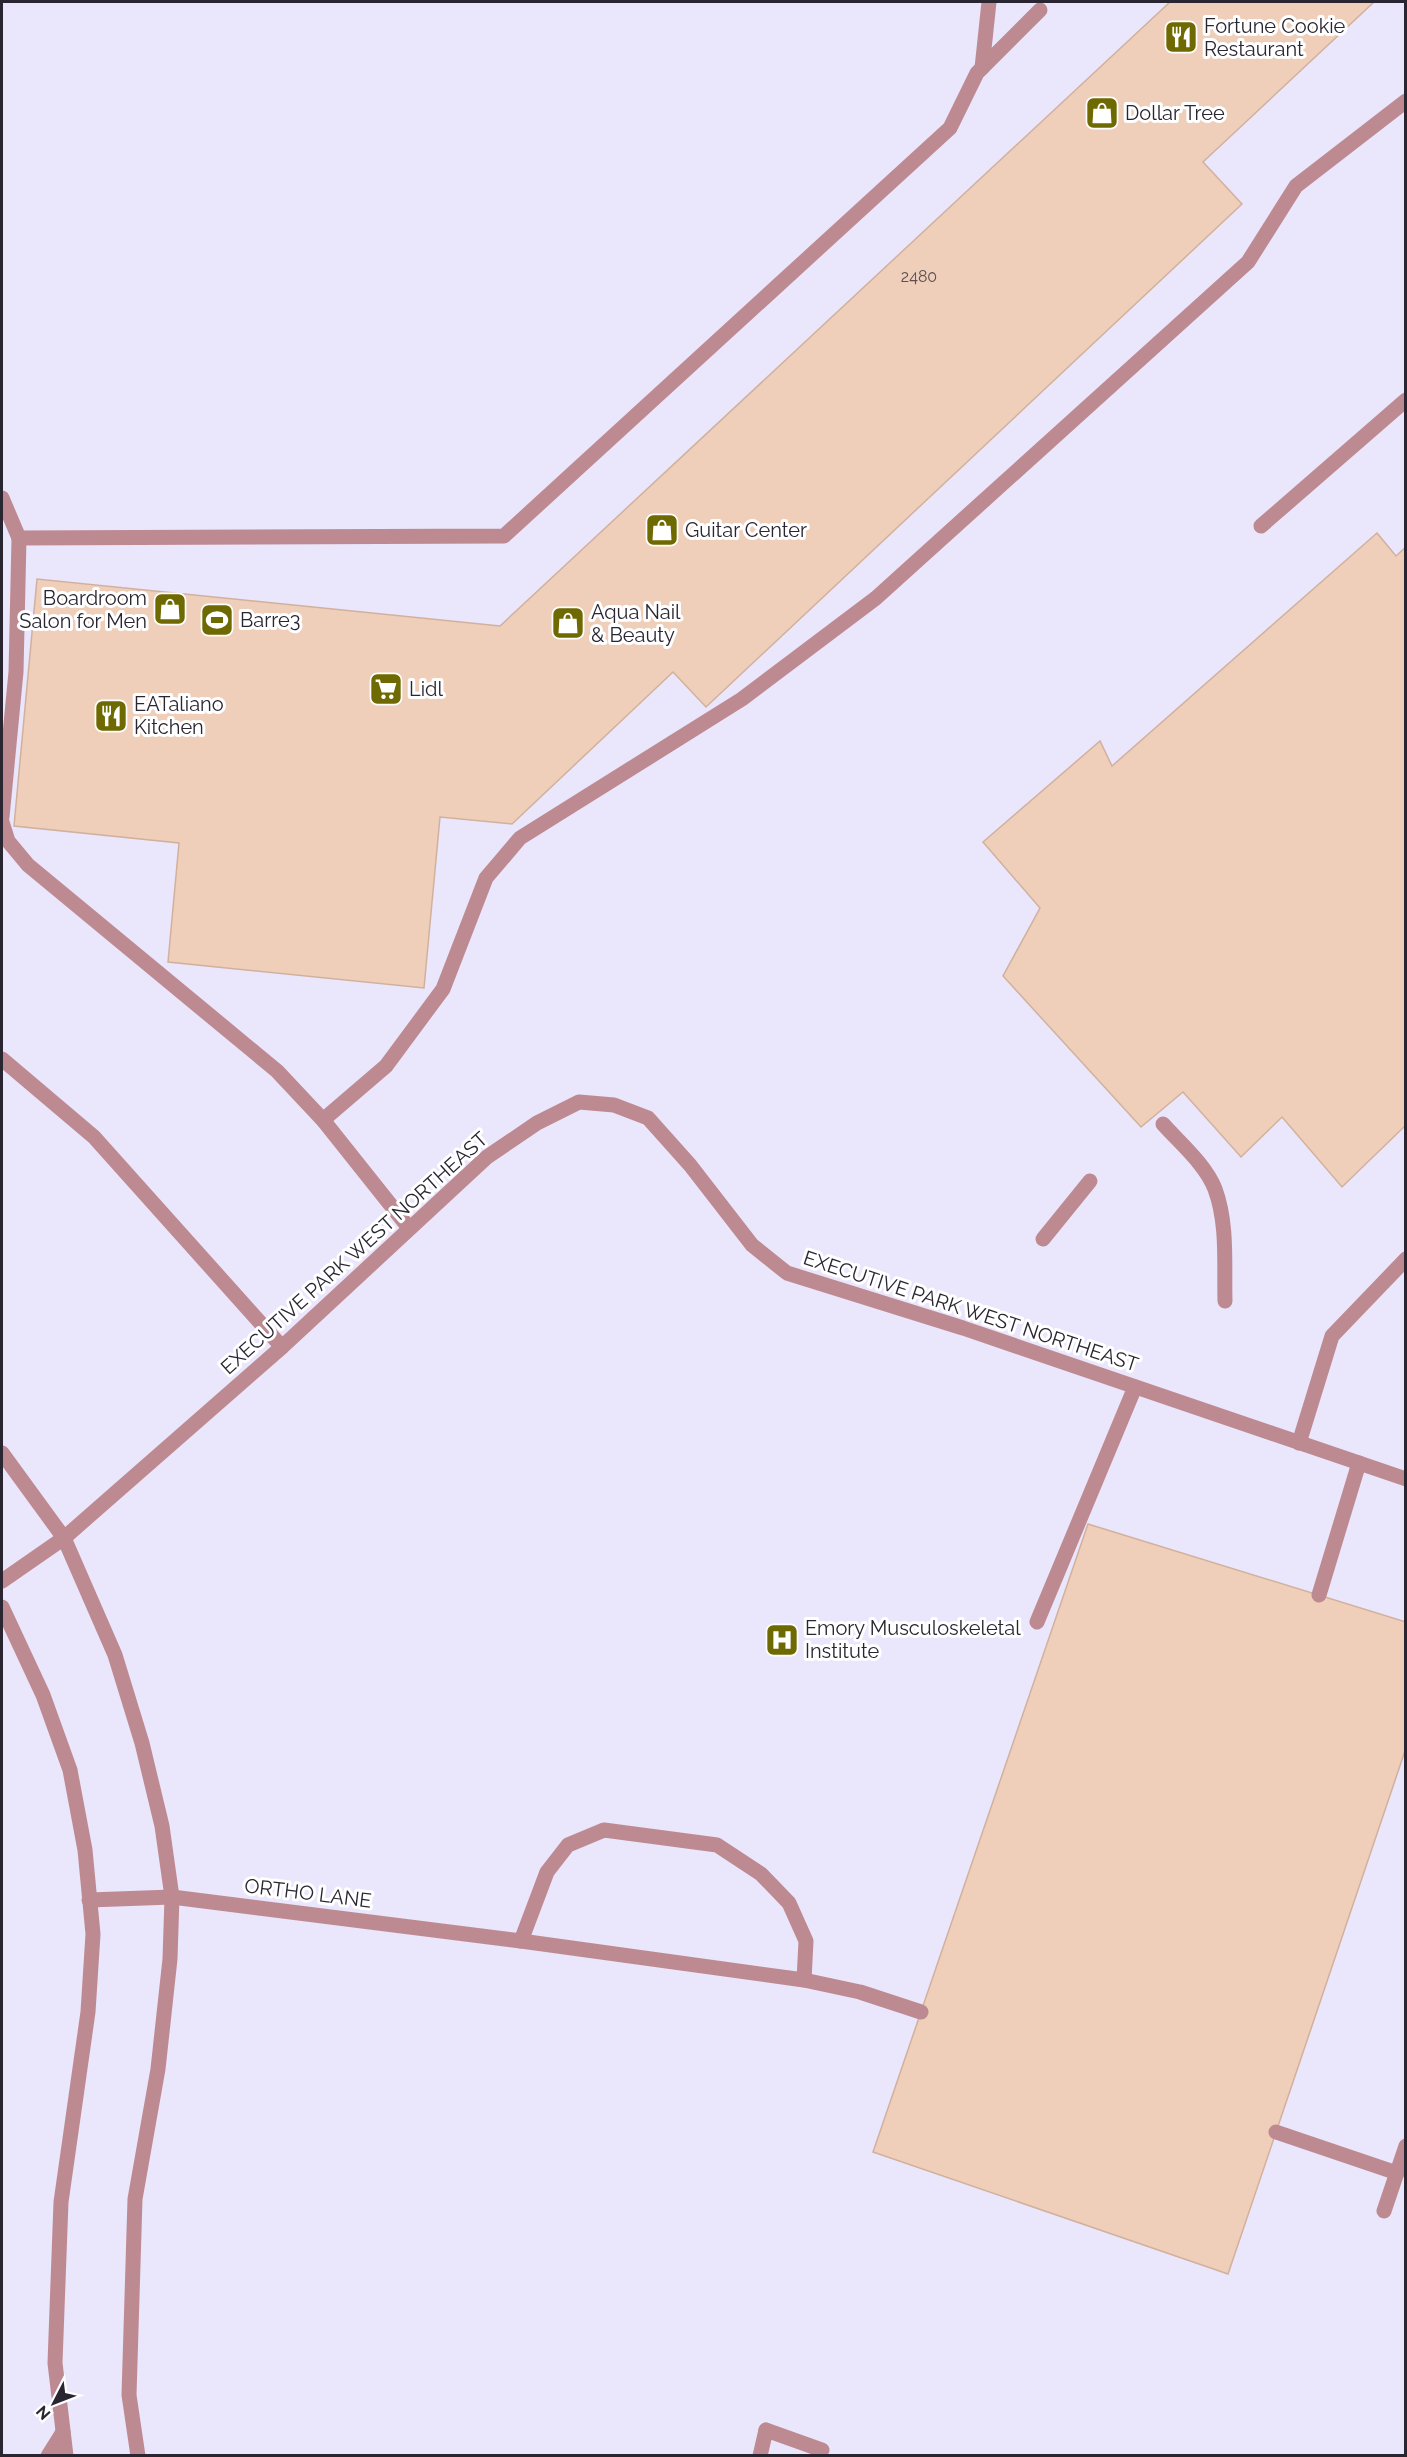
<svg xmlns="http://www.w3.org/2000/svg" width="1407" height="2457" viewBox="0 0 1407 2457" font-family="Raleway,sans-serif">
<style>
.commercial{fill:#eae6fc}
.building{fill:#efcfba;stroke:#d1b19d;stroke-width:1.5}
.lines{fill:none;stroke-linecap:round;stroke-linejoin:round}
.service{stroke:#be8a92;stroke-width:15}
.minor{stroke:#be8a92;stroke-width:15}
.labels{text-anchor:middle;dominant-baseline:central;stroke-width:6;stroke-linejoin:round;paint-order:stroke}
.number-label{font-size:16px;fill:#5a5053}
.poi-label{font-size:20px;fill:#292531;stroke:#fff;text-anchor:start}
.street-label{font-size:20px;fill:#292531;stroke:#fff}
</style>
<rect width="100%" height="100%" fill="#f5f1ff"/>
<path class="commercial" d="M2,2H1405V2455L2,2456Z"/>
<g class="building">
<path d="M1170,2H1374L1203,162L1242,204L706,707L673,672L512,824L440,817L424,988L168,962L179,843L14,826L37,579L500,626Z"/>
<path d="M1377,533L1396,556L1406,547V1125L1342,1187L1282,1117L1241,1157L1183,1092L1141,1127L1003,976L1040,908L983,842L1100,741L1112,766Z"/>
<path d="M1088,1524L1406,1622V1748L1228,2274L873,2152Z"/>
</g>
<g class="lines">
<g class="service">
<path d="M982,68L989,2"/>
<path d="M2,498L19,538L504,536L950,128L977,73L1040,10"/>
<path d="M1261,526L1406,400"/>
<path d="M2,817L16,672L19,538"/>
<path d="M2,822L8,841L28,865L277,1071L323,1120L409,1228"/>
<path d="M2,1059L94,1137L282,1347"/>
<path d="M323,1120L386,1066L443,989L486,878L520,838L742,699L876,598L1248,262L1296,186L1406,101"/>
<path d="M1163,1124C1180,1143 1206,1165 1215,1189C1228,1224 1224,1265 1225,1301"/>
<path d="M1043,1239L1090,1181"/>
<path d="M1319,1595L1359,1463"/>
<path d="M1037,1622L1135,1387"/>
<path d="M1276,2132L1397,2173"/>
<path d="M1384,2211L1406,2146"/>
<path d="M766,2430L822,2450"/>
</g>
<g class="minor">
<path d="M1299,1443L1332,1336L1406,1259"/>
<path d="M2,1453L64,1538L115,1655L142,1743L162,1826L172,1897L170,1959L158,2069L135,2199L129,2395L138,2456"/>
<path d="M2,1581L64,1538L282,1347L487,1157L537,1123L579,1102L614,1105L648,1118L690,1165L752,1245L787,1273L963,1328L1406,1479"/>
<path d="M2,1607L43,1695L70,1770L85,1850L93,1934L88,2012L61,2202L55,2363L66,2456"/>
<path d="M89,1900L172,1897L521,1941L804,1980L860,1992L921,2012"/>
<path d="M521,1941L547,1872L568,1845L604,1830L717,1845L761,1874L789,1903L806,1941L804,1980"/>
<path d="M48,2456L63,2432"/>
<path d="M760,2456L766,2430"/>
</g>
</g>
<defs>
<symbol id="restaurant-square" viewBox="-11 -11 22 22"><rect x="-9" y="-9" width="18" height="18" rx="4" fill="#6e6901" stroke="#fff"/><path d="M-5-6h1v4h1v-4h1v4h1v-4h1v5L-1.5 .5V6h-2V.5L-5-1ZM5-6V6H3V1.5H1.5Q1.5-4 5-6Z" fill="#fff"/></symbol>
<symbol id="shop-square" viewBox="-11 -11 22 22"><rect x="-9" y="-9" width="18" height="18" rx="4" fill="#6e6901" stroke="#fff"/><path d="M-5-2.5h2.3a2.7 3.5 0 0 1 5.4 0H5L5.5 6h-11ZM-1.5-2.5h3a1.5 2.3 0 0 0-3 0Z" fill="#fff"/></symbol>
<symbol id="stadium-square" viewBox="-11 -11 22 22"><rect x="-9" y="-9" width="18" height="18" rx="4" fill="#6e6901" stroke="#fff"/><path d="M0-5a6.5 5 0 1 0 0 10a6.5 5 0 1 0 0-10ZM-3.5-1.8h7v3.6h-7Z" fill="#fff"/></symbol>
<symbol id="supermarket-square" viewBox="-11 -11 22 22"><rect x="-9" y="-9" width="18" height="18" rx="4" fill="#6e6901" stroke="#fff"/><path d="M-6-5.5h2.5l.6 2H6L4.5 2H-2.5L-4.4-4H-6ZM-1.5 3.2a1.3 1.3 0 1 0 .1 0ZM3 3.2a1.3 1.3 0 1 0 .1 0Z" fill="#fff"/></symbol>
<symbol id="hospital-square" viewBox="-11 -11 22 22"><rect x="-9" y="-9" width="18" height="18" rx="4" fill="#6e6901" stroke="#fff"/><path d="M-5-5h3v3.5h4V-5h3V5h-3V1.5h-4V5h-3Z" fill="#fff"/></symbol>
</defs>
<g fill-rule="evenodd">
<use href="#restaurant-square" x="1162" y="18" width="38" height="38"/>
<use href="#shop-square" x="1083" y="94" width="38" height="38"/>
<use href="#shop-square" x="643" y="511" width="38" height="38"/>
<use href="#shop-square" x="151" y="590" width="38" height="38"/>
<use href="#stadium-square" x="198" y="601" width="38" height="38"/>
<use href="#shop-square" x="549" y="604" width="38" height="38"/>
<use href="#supermarket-square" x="367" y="670" width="38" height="38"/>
<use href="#restaurant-square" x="92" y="697" width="38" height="38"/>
<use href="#hospital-square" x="763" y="1621" width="38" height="38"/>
</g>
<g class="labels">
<g class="number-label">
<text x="919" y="276">2480</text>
</g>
<g class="poi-label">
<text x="1204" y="26">Fortune Cookie<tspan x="1204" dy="23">Restaurant</tspan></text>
<text x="1125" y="113">Dollar Tree</text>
<text x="685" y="530">Guitar Center</text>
<text x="147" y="598" text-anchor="end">Boardroom<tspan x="147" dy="23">Salon for Men</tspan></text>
<text x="591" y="612">Aqua Nail<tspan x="591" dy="23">&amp; Beauty</tspan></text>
<text x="240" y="620">Barre3</text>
<text x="409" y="689">Lidl</text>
<text x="134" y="704">EATaliano<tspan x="134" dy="23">Kitchen</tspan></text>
<text x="805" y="1628">Emory Musculoskeletal<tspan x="805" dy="23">Institute</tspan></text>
</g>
<g class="street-label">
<text transform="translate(354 1253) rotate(-42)">EXECUTIVE PARK WEST NORTHEAST</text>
<text transform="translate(971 1311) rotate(18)">EXECUTIVE PARK WEST NORTHEAST</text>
<text transform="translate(308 1893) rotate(7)">ORTHO LANE</text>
</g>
</g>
<rect width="1407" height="2457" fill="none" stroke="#292531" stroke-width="6"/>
<g transform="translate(54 2403) rotate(228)" stroke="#ffffff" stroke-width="4.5" paint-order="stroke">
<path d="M0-4.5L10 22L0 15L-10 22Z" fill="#292531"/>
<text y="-9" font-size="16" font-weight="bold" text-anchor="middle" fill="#292531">N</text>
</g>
</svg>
